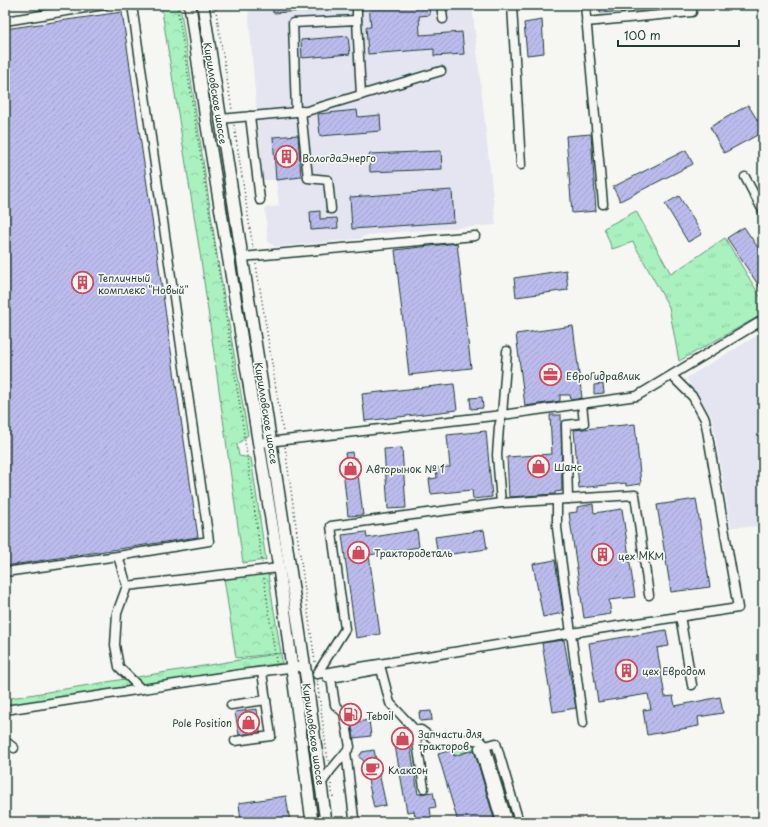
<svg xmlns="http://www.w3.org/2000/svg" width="768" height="827" viewBox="0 0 768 827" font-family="'Playpen Sans',sans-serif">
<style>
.built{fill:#e4e5f0}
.grass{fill:url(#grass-tufts);stroke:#649779}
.forest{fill:url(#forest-crowns);stroke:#649779}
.building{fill:url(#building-hatch);stroke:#1f3d34}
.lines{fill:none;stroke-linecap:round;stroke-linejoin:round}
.minor-casing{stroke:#1f3d34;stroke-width:11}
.major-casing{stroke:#1f3d34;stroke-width:14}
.path{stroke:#1f3d34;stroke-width:1.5;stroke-dasharray:1 3;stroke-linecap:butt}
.minor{stroke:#f6f6f2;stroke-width:8}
.major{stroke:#f6f6f2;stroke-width:11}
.labels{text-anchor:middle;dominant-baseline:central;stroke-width:3.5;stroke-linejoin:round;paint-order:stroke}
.street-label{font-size:10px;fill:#1f3d34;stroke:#f6f6f2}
.poi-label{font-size:10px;fill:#1f3d34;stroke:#f6f6f2;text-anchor:start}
</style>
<defs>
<pattern id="grass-tufts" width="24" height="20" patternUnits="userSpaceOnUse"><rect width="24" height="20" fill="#a9f1be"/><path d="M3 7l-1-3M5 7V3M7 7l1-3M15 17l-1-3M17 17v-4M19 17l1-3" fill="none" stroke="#91d0a4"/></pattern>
<pattern id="forest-crowns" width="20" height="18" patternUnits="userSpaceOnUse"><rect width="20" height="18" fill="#a9f1be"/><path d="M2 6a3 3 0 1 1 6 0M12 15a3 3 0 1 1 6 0" fill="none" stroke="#91d0a4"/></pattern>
<pattern id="building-hatch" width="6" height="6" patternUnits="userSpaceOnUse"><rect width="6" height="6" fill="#bbbced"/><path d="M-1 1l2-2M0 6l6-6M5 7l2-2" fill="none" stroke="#a0a2cc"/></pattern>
</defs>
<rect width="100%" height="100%" fill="#f6f6f2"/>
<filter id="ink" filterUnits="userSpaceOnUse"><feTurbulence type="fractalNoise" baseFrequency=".025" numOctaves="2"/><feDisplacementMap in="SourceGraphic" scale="8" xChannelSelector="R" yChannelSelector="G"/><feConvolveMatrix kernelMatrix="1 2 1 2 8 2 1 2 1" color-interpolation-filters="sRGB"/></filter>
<g filter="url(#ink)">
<g class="built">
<path d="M248,5H472L496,225L383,233L364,236L359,239L276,247L268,242L265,208L279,206L276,180H262Z"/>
<path d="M763,332V526L731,527L712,417L686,378Z"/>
</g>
<g class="grass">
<path d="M636,211L671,274L725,238L763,301V314L679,361L669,307L633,242L612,249L604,228Z"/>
<path d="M281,653L282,663L5,706V699Z"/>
<path d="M470,743L477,748L461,753L482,822H475L453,750L454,748Z"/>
</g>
<g class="forest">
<path d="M161,5H180L217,255L248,435L237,445L239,456L251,458L266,560L243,563L201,260Z"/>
<path d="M268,574L281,653L236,658L224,578Z"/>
</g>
<g class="building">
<path d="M273,5H318V10L273,13Z"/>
<path d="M369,5H429L430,15L419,16L420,35L462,32L464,54L434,56V49L368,54L366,27H371Z"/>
<path d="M600,5H643V10L600,13Z"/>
<path d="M122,12L198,537L5,566V29Z"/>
<path d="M542,20L544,53L527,55L524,23Z"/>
<path d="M348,36L350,54L302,58L301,40Z"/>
<path d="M748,105L763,129V132L724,153L710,127Z"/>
<path d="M357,110L358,117L380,115L381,131L320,136L318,114Z"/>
<path d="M591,134L596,211L572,213L566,136Z"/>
<path d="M298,135L301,177L276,180L273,137Z"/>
<path d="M686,150L693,164L620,201L613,187Z"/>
<path d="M441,151L442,169L370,172L369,154Z"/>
<path d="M452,190L454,222L352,229L350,197Z"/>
<path d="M679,196L702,234L688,242L665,204Z"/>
<path d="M320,211V219L337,218L338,228L311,230L310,212Z"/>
<path d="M744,227L763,255V292L727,238Z"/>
<path d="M457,243L471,368L409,375L395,250Z"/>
<path d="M566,270L568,290L516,297L514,278Z"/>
<path d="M573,326L582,398L571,400L570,395H560V401L525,406L516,334Z"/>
<path d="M454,384L457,410L365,421L362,394Z"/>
<path d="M603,384L604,393L594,394V385Z"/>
<path d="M482,397L483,408L471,409L470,398Z"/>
<path d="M550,415H561L562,491L555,492V494L509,497L507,457L552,454Z"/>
<path d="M635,424L641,484L626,486V483L579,488L574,430Z"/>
<path d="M486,431L492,497L473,499L472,490L431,494L429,479L437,478L436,468L450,467L447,435Z"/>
<path d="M402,448L406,508L388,509L384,449Z"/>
<path d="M352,452L353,458H356L363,515L348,516L342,460L346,459L345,453Z"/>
<path d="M696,499L710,587L671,592L657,505Z"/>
<path d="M593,504L594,513L622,509L635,597L609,600L611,614L584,618L569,513L577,512V507Z"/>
<path d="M417,530L419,547L369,555L380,634L356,638L342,535L366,532L367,538Z"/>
<path d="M484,530L487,549L438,556L435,537Z"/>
<path d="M555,560L563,613L543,617L533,564Z"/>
<path d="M666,630L669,646L657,648L665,697L673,696L675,706L720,697L723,713L698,717L699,726L647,735L643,710L651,709L648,694L598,702L589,643Z"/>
<path d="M564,640L576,708L553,712L542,643Z"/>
<path d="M257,709L260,732L239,735L235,712Z"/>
<path d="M431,711L432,720L420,721L419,712Z"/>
<path d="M369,720L371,736L354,738L351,723Z"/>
<path d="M409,738L418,794L433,792L436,807L430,808L432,822H416L414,811L407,812L394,740Z"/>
<path d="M374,750L386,805L374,808L364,761L359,757L362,752Z"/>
<path d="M452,750L454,756L474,750L495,822H458L438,754Z"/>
<path d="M286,796L290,822H241L239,803Z"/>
</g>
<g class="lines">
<defs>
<g id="minor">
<path d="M357,5V20"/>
<path d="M441,5L443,19"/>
<path d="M512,5L521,165"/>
<path d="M585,5L603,204"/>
<path d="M5,21L104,5"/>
<path d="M586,22L692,12V5"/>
<path d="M301,111L308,178L328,180L331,209"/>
<path d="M296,112L293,23L357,20L361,95"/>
<path d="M250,116L260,200"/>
<path d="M220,119L307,111L441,71"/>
<path d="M745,177L763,211"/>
<path d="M242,257L475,236"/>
<path d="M259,443L502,415L637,396L763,320"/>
<path d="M568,499L566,425L584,423L582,404"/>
<path d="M557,500V528L583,723"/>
<path d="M501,503L497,455L499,427L502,415L507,351"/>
<path d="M118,556L127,586L117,613L115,645L119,667L141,689"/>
<path d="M5,572L118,556L209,541L132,5"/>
<path d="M127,586L279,568"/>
<path d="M680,616L692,685"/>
<path d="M317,674L571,633L738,608L705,419L693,397L672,376"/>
<path d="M317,674L345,629L331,526L501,503L635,495L649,595"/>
<path d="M331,678L381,669L390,703L415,730L424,788"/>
<path d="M231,705L266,700"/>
<path d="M5,710L241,674L305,666"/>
<path d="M415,730H421L436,741L468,739L481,741L485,745L508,822"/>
<path d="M5,741L14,748"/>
<path d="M235,741L271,736L262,672"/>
<path d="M346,752L354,818"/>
<path d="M321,784L330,771L350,747L344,713L335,705L331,678L327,677"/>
<path d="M501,822L479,748L496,743L519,822"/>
</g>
<g id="major">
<path d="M190,5L206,120L279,568L312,822"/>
<path d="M203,5L281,508L306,676L326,822"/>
</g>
</defs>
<use href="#minor" class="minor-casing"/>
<use href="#major" class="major-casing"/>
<g class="path">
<path d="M177,5L242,420L262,563"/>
<path d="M215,5L232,110"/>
<path d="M234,125L253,248"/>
<path d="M256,264L283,432"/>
<path d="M285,447L315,662"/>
<path d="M264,578L276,662"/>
<path d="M317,681L328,761"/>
<path d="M331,784L333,798"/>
</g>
<use href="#minor" class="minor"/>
<use href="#major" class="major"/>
</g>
</g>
<defs>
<symbol id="building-ring" viewBox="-11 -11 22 22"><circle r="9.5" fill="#f6f6f2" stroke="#d1495b" stroke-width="1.5"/><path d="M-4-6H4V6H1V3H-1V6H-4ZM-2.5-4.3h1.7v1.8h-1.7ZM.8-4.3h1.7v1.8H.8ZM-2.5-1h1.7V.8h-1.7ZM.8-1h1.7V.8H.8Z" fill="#d1495b"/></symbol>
<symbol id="office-ring" viewBox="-11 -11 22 22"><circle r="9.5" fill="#f6f6f2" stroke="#d1495b" stroke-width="1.5"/><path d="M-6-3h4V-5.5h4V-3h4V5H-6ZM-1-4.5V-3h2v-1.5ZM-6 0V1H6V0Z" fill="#d1495b"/></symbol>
<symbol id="shop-ring" viewBox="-11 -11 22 22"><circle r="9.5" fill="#f6f6f2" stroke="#d1495b" stroke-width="1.5"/><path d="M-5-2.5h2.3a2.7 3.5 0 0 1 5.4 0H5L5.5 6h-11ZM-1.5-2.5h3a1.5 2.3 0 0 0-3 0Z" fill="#d1495b"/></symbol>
<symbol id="fuel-ring" viewBox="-11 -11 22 22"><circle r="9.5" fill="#f6f6f2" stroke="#d1495b" stroke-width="1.5"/><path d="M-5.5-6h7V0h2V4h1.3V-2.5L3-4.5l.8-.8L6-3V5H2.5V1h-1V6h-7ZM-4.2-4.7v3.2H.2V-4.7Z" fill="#d1495b"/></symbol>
<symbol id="cafe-ring" viewBox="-11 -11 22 22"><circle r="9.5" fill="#f6f6f2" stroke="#d1495b" stroke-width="1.5"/><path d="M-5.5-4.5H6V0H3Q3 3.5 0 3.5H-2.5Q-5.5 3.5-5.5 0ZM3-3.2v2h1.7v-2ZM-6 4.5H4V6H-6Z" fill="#d1495b"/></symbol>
</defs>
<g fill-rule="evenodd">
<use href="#building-ring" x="274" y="144" width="25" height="25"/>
<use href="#building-ring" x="70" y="270" width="25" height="25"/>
<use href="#office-ring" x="538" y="362" width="25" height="25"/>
<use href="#shop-ring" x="526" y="454" width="25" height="25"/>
<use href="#shop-ring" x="338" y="456" width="25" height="25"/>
<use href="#shop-ring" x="346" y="540" width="25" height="25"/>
<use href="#building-ring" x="590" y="542" width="25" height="25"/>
<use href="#building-ring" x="614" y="658" width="25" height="25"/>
<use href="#fuel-ring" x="338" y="702" width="25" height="25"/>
<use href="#shop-ring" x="236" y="710" width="25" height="25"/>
<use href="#shop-ring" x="390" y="726" width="25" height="25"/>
<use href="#cafe-ring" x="360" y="756" width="25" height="25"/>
</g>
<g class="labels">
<g class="street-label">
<text transform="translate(216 93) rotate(81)">Кирилловское шоссе</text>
<text transform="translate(267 413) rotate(81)">Кирилловское шоссе</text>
<text transform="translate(314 734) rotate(82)">Кирилловское шоссе</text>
</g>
<g class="poi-label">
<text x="302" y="157">ВологдаЭнерго</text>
<text x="98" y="277">Тепличный<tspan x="98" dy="12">комплекс "Новый"</tspan></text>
<text x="566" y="375">ЕвроГидравлик</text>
<text x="554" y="466">Шанс</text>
<text x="366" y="468">Авторынок № 1</text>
<text x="374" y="552">Трактородеталь</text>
<text x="618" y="555">цех МКМ</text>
<text x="642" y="670">цех Евродом</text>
<text x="366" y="715">Teboil</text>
<text x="232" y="722" text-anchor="end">Pole Position</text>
<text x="418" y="733">Запчасти для<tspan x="418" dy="12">тракторов</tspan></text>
<text x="388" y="769">Клаксон</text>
</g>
</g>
<rect width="768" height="827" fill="none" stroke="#f6f6f2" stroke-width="20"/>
<rect x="10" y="10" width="748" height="807" fill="none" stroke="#1f3d34" stroke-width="1.5" filter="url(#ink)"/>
<path d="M618 40v6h121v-6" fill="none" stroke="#1f3d34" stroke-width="2"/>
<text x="624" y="40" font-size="12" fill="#1f3d34" stroke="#f6f6f2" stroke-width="3" paint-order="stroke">100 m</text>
</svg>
